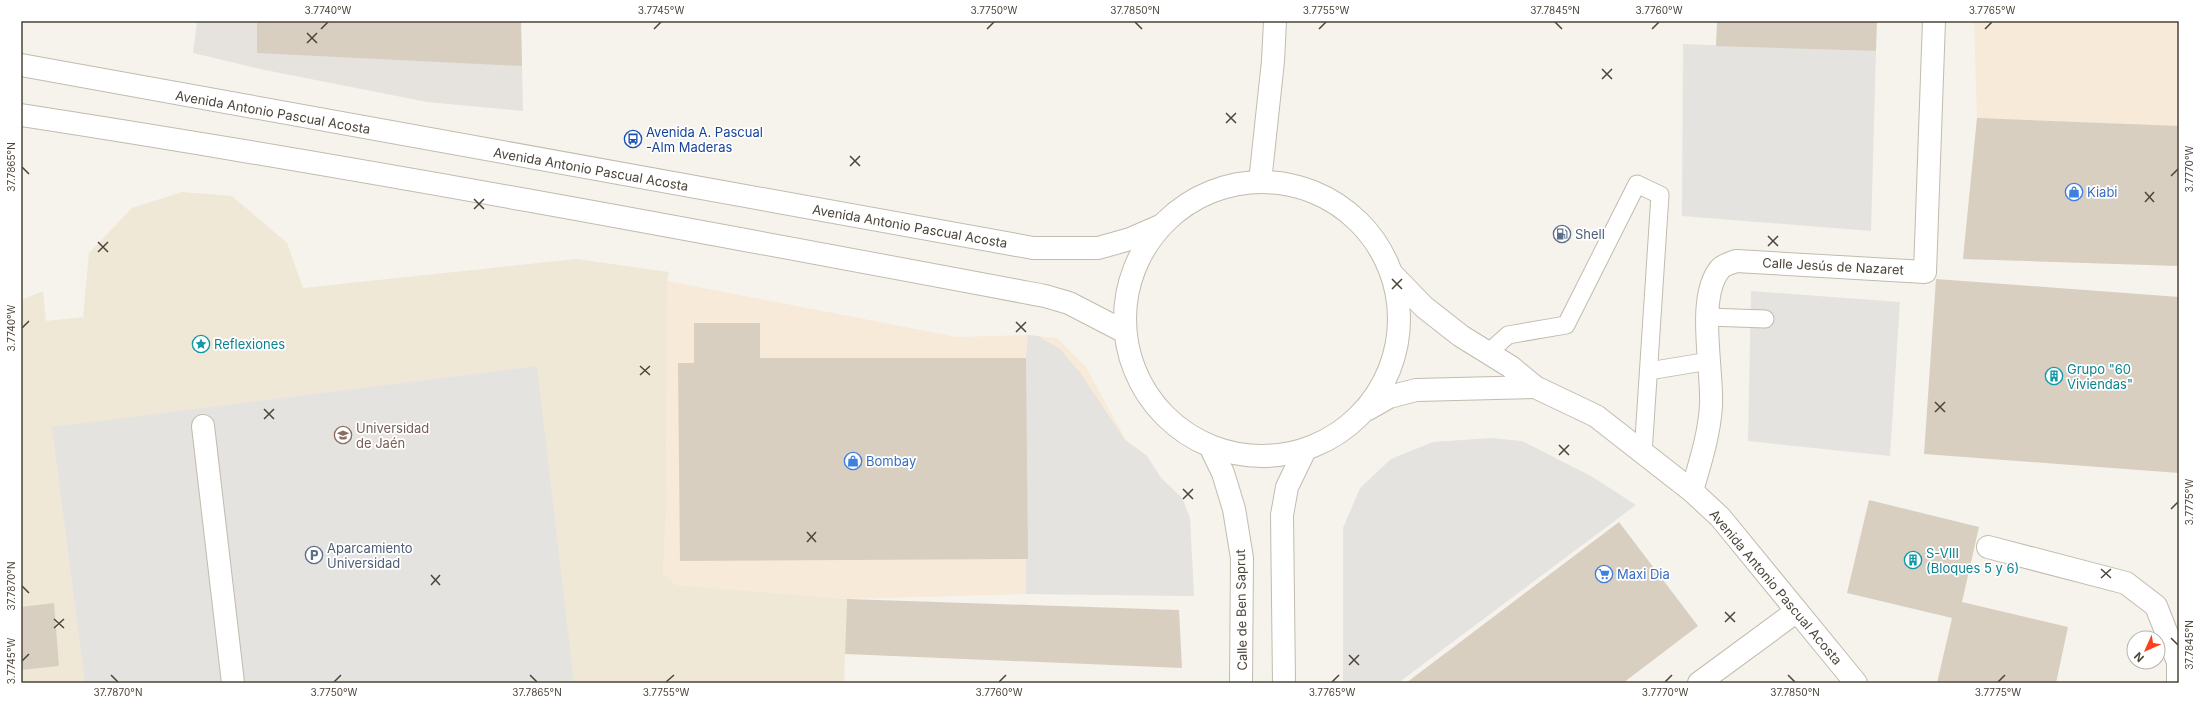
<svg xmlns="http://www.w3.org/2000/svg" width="2200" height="704" viewBox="0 0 2200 704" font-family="Inter,sans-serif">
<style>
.commercial{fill:#f7ead8}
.industrial{fill:#e6e2dd}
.education{fill:#efe8d6}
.parking{fill:#e5e3e0}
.building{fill:#d8cfc1}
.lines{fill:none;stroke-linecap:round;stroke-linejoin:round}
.service-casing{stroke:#c2bbae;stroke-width:19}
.pedestrian-casing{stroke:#c2bbae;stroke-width:24}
.minor-casing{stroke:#c2bbae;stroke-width:24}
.tertiary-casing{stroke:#c2bbae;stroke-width:24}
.service{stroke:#fff;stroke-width:17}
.pedestrian{stroke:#fff;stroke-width:22}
.minor{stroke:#fff;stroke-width:22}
.tertiary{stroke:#fff;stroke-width:22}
.ticks{fill:none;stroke:#4b4439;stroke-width:1.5}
.labels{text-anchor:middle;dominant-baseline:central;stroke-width:3.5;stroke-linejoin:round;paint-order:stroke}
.street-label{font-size:13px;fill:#4b4439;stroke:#fff}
.transit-label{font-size:13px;fill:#164399;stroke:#fff;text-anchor:start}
.shop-label{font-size:13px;fill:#366cbe;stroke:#fff;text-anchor:start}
.service-label{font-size:13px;fill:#4e5e75;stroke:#fff;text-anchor:start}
.culture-label{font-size:13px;fill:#0d838f;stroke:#fff;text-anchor:start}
.education-label{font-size:13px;fill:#785e54;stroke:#fff;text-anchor:start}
.neatline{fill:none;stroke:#4b4439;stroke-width:1.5}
.ticks-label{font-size:10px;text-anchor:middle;fill:#4b4439}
</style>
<rect width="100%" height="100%" fill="#f6f3ec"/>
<g class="commercial">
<path d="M1974,21H2179V266L1963,259L1977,118Z"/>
<path d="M667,281L957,337L1028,335L1057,338L1086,367L1126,440L1147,456L1161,478L1182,498L1190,518L1194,596L1026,594L847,599L675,585L663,574L666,510Z"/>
</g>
<path class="industrial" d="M197,21H521L523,111L427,102L265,70L193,53Z"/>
<path class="education" d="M182,192L232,196L287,243L303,288L576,259L669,272L667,281L666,510L663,574L676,585L847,599L844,683H21V300L43,291L46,321L83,317L89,253L132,208Z"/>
<g class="parking">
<path d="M1683,44L1876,51L1871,231L1682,216Z"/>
<path d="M1751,291L1900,302L1890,456L1748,441Z"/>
<path d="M1028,335L1038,336L1060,349L1081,374L1125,440L1147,456L1161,478L1182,498L1190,518L1194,596L1026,594V358Z"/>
<path d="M537,366L574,683H85L52,427Z"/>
<path d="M1491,438L1522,441L1591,476L1636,505L1398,683H1343V528L1360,488L1391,459L1433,442Z"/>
</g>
<g class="building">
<path d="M257,21H521L522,66L257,53Z"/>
<path d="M1717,21H1877L1876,51L1716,46Z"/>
<path d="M1977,118L2179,126V266L1963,259Z"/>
<path d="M1936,279L2179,297V473L1924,454Z"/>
<path d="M694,323H760V358H1026L1028,559L680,561L678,363H694Z"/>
<path d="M1869,500L1979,527L1962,602L2068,627L2056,683H1937L1952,618L1847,593Z"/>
<path d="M1619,522L1698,626L1623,683H1406Z"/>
<path d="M847,599L1179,610L1182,668L845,654Z"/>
<path d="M54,603L59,666L21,670V607Z"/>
</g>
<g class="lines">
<defs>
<g id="service">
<path d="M1707,317L1765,319"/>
<path d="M1488,353L1508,335L1566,325L1637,184L1660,195L1643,454"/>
<path d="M1649,371L1709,361"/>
</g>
<g id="pedestrian">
<path d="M203,426L233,683"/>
<path d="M1699,683L1797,611"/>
</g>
<g id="minor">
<path d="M1260,182L1273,61L1275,21"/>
<path d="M1692,491C1700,463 1709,436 1711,406C1713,369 1696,298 1720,269C1723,265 1731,263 1736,261L1925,272L1934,21"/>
<path d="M1988,547L2126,583L2156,606L2178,662V683"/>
</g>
<g id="tertiary">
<path d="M21,65L1033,248H1098L1130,239L1160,226"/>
<path d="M21,115C364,168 704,232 1045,296L1069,303L1125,332"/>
<circle cx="1262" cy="319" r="137"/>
<path d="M1392,274L1424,307L1461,336L1511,367L1535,387L1596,416L1692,491L1720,517L1856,683"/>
<path d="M1368,409L1389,397L1416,390L1535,387"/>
<path d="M1210,446L1223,473L1234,509L1242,558L1241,683"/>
<path d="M1284,683L1282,515L1287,487L1305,450"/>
</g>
</defs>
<use href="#service" class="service-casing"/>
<use href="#pedestrian" class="pedestrian-casing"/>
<use href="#minor" class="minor-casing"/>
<use href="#tertiary" class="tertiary-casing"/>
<use href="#service" class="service"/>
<use href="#pedestrian" class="pedestrian"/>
<use href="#minor" class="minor"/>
<use href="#tertiary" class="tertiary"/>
</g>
<path class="ticks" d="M1135,22L1142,29M1555,22L1562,29M321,29L328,22M654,29L661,22M987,29L994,22M1319,29L1326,22M1652,29L1659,22M1985,29L1992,22M307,33L317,43M307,43L317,33M1602,69L1612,79M1602,79L1612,69M1226,113L1236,123M1226,123L1236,113M850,156L860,166M850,166L860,156M22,167L29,174M2171,176L2178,169M2145,192L2154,202M474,199L484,209M2145,202L2154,192M474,209L484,199M1768,236L1778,246M98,242L108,252M1768,246L1778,236M98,252L108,242M1392,279L1402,289M1392,289L1402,279M1016,322L1026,332M22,328L29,321M1016,332L1026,322M640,366L650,375M640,375L650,366M1935,402L1945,412M264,409L274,419M1935,412L1945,402M264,419L274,409M1559,445L1569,455M1559,455L1569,445M1183,489L1193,499M1183,499L1193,489M2171,509L2178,502M807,532L816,542M807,542L816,532M2101,569L2111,578M431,575L440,585M2101,578L2111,569M431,585L440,575M22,586L29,593M1725,612L1735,622M54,619L64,628M1725,622L1735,612M54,628L64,619M2171,638L2178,645M1349,655L1359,665M22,661L29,654M1349,665L1359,655M111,675L118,682M530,675L537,682M1788,675L1795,682M334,682L341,675M666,682L674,675M999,682L1006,675M1332,682L1339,675M1665,682L1672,675M1998,682L2005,675"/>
<defs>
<symbol id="bus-ring" viewBox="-11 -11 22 22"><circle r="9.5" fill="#fff" stroke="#1a4fb4" stroke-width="1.5"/><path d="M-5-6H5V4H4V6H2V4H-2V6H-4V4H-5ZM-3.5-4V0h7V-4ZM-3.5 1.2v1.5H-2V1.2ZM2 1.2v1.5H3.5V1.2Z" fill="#1a4fb4"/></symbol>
<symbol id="shop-ring" viewBox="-11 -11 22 22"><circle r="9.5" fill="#fff" stroke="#3f7fe0" stroke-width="1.5"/><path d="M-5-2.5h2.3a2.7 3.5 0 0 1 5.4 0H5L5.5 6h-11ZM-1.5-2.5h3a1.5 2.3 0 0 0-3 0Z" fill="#3f7fe0"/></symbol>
<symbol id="fuel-ring" viewBox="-11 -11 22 22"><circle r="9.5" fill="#fff" stroke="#5c6f8a" stroke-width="1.5"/><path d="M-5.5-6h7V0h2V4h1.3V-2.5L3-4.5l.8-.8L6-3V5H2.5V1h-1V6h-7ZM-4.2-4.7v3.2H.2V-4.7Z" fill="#5c6f8a"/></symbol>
<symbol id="sight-ring" viewBox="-11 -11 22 22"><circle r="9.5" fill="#fff" stroke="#0f9aa8" stroke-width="1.5"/><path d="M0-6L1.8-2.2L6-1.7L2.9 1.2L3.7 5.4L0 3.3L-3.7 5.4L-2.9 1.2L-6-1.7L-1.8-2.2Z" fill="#0f9aa8"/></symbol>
<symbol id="building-ring" viewBox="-11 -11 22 22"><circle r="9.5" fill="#fff" stroke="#0f9aa8" stroke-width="1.5"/><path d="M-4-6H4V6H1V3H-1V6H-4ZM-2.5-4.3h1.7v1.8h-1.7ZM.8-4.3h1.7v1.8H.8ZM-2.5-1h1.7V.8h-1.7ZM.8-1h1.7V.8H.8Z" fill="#0f9aa8"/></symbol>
<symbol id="university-ring" viewBox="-11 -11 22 22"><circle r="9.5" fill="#fff" stroke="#8d6e63" stroke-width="1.5"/><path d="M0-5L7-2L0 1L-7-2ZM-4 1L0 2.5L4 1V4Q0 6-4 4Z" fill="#8d6e63"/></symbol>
<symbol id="parking-ring" viewBox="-11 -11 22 22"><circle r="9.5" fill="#fff" stroke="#5c6f8a" stroke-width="1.5"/><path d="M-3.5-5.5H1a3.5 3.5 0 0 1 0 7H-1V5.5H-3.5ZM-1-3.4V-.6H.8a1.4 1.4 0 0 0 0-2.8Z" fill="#5c6f8a"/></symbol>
<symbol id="supermarket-ring" viewBox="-11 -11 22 22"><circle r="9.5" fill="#fff" stroke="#3f7fe0" stroke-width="1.5"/><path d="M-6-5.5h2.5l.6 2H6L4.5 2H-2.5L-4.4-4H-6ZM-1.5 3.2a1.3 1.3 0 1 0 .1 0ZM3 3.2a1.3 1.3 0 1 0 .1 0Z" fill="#3f7fe0"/></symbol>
</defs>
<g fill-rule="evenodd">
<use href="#bus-ring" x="623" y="129" width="20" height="20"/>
<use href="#shop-ring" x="2064" y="182" width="20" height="20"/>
<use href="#fuel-ring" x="1552" y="224" width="20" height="20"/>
<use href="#sight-ring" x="191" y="334" width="20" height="20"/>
<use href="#building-ring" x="2044" y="366" width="20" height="20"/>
<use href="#university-ring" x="333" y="425" width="20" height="20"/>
<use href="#shop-ring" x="843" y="451" width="20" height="20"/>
<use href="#parking-ring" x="304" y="545" width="20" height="20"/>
<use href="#building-ring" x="1903" y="550" width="20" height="20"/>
<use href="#supermarket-ring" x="1594" y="564" width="20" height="20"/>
</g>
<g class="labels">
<g class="street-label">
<text transform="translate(273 112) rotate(10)">Avenida Antonio Pascual Acosta</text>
<text transform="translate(591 169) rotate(10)">Avenida Antonio Pascual Acosta</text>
<text transform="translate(910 226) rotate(10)">Avenida Antonio Pascual Acosta</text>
<text transform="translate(1833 266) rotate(3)">Calle Jesús de Nazaret</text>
<text transform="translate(1776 587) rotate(50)">Avenida Antonio Pascual Acosta</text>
<text transform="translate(1241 610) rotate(-91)">Calle de Ben Saprut</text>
</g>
<g class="transit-label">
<text x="646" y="132">Avenida A. Pascual<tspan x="646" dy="15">-Alm Maderas</tspan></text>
</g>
<g class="shop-label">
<text x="2087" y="192">Kiabi</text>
<text x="866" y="461">Bombay</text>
<text x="1617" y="574">Maxi Dia</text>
</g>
<g class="service-label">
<text x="1575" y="234">Shell</text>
<text x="327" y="548">Aparcamiento<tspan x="327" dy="15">Universidad</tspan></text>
</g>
<g class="culture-label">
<text x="214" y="344">Reflexiones</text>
<text x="2067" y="369">Grupo "60<tspan x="2067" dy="15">Viviendas"</tspan></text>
<text x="1926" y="553">S-VIII<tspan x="1926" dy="15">(Bloques 5 y 6)</tspan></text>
</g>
<g class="education-label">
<text x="356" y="428">Universidad<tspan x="356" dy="15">de Jaén</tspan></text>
</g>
</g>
<rect width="2200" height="704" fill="none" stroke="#ffffff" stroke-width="44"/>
<g transform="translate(2146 650) rotate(225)"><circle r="19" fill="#ffffff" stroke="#b7b4b0"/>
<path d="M0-3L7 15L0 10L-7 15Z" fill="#fc3f1d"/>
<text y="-6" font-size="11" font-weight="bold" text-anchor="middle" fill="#4b4439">N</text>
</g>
<rect x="22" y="22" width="2156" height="660" class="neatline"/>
<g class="ticks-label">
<text x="328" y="14">3.7740°W</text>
<text x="661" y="14">3.7745°W</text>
<text x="994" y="14">3.7750°W</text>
<text x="1135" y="14">37.7850°N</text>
<text x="1326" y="14">3.7755°W</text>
<text x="1555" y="14">37.7845°N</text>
<text x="1659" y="14">3.7760°W</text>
<text x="1992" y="14">3.7765°W</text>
<text transform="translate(11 167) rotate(-90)" y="4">37.7865°N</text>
<text transform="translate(2189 169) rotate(-90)" y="4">3.7770°W</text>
<text transform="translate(11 328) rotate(-90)" y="4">3.7740°W</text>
<text transform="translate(2189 502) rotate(-90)" y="4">3.7775°W</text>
<text transform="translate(11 586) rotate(-90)" y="4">37.7870°N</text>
<text transform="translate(2189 645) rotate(-90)" y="4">37.7845°N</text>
<text transform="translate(11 661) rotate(-90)" y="4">3.7745°W</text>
<text x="118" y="696">37.7870°N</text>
<text x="334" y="696">3.7750°W</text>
<text x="537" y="696">37.7865°N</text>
<text x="666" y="696">3.7755°W</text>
<text x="999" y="696">3.7760°W</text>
<text x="1332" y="696">3.7765°W</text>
<text x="1665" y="696">3.7770°W</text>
<text x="1795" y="696">37.7850°N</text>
<text x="1998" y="696">3.7775°W</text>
</g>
</svg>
